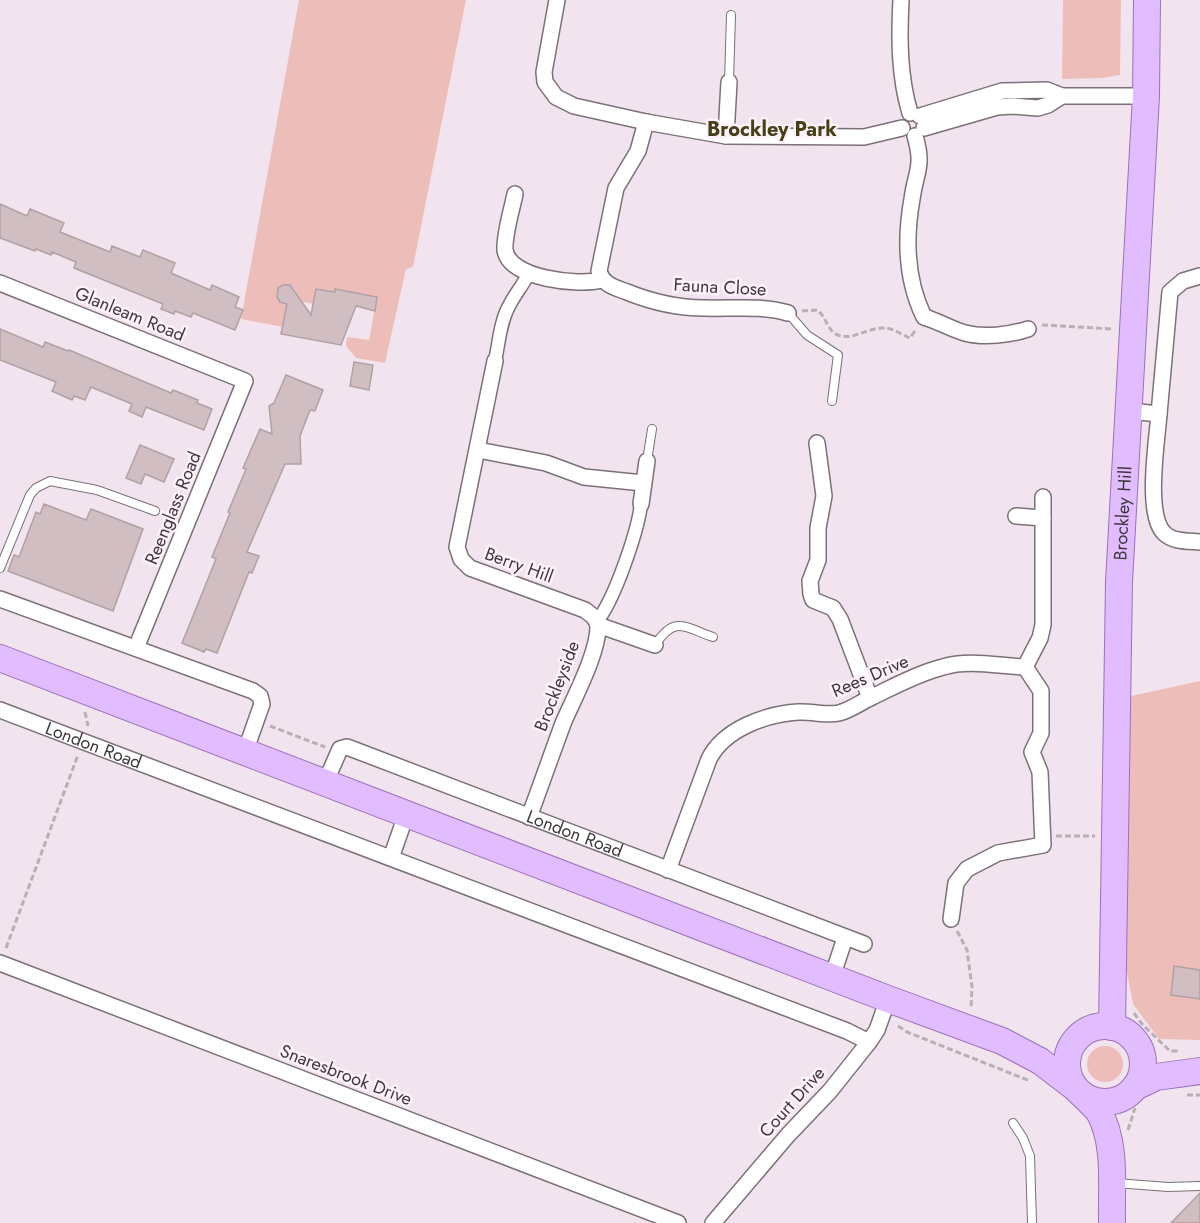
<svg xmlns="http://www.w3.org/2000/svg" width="1200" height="1223" viewBox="0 0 1200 1223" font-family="Jost,sans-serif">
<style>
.green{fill:#edbeb9}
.building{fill:#d0bec3;stroke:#b1a0a4;stroke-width:1.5}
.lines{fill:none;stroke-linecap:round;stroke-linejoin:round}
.service-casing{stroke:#7c7079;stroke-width:10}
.pedestrian-casing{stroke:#7c7079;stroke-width:15}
.minor-casing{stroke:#7c7079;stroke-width:18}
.primary-casing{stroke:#9b71ba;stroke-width:28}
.path{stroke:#baaeb7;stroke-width:3;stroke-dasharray:6 3;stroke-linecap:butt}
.service{stroke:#fff;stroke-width:8}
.pedestrian{stroke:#fff;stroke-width:12}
.minor{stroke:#fff;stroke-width:15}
.primary{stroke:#e1bcfe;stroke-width:26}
.labels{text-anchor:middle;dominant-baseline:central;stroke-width:5;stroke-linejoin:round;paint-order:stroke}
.street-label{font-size:18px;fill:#3f393e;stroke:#fdf2fa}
.neighbourhood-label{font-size:20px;font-weight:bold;fill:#464017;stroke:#fdf2fa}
</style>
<rect width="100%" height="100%" fill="#f2e4ee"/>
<g class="green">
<path d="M299,0H466L413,267L406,269L385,363L356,358L346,346L347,337L369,340L377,297L355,296L316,289L313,304L294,300L296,292L292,286L283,285L278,288L277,297L280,302L287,304L283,327L241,319Z"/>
<path d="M1063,0H1121L1120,75L1103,78L1062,79Z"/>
<path d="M1200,681V1040L1159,1039L1133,1004L1127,973L1125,943L1131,696Z"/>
<circle cx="1105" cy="1064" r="18"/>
</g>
<g class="building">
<path d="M0,204L27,216L30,209L64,223L60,232L110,252L112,246L140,257L143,250L175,263L171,273L210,290L212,285L239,297L235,307L243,310L235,330L193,313L191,317L175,311L174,314L161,309L163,304L74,268L76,262L52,252L51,255L36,249L35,251L0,238Z"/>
<path d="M283,285H290L311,315L316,289L335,292V289L377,297L375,311L356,306L341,345L281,334L287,304L280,302L277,297L278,288Z"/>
<path d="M0,329L43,347L45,342L68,351L69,350L171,393L173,390L198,400L197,403L212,409L204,430L146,407L142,417L129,411L132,404L91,387L85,400L74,396L72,400L52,391L56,382L0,360Z"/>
<path d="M354,362L373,365L369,390L350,386Z"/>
<path d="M286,375L323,390L315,411L310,410L300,436L301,464H285L256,531L247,552L259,556L252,573L249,572L217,653L206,649L204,652L182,643L216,559L212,557L230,513L228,512L246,469L243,468L260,429L272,434L269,406L274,403Z"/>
<path d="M140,445L174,459L164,482L145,474L141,484L126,478Z"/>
<path d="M44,504L86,520L91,509L143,529L113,611L8,571L14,555L19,557L36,512L40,514Z"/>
<path d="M1174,966L1200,970V999L1171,995Z"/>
<path d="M1200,1193V1223H1171Z"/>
</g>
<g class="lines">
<defs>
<g id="service">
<path d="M729,82L731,15"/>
<path d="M788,313L807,335L838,355L832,401"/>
<path d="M647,461L652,429"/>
<path d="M0,568L30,495L36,488L50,481L97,490L155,511"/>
<path d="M655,645C675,615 684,627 713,637"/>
<path d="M1013,1123L1023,1138L1030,1156L1032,1223"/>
<path d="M1116,1183L1168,1187L1200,1186"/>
</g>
<g id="pedestrian">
<path d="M495,361C499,343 500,322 509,306C515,294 523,285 529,273"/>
<path d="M597,621C614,601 638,531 641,504"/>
</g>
<g id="minor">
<path d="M557,0L544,72L545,82L556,97L574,106L646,122L726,136L864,137L902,128"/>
<path d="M901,0C899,38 899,76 910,113"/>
<path d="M920,116L1002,91L1047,90L1062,96H1146"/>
<path d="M646,122L638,151L616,188L599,271C603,285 614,287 627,292C652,302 677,308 704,308C732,309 761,305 788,313"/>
<path d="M924,128L997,107L1014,106L1038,108L1048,105L1062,96"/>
<path d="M726,136L729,82"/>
<path d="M915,136C924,167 916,170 912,199C905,238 906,280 924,317C938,321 951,329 965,333C984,338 1010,335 1028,329"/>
<path d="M515,194C512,209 504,235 505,250C509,279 579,286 601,280"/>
<path d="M0,283L245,381L136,648"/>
<path d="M495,361L457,547L461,559L470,568L585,610L594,617L598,625"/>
<path d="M1129,411L1159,414L1170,292L1183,281L1200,276"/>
<path d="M1159,414C1157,441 1145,514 1164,533C1173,542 1188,541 1200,542"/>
<path d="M817,443L824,496L818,528V560L810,581L811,594L813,600L833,608L840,619L870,698"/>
<path d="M478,450L546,463L584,477L643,483"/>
<path d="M641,504L647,461"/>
<path d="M1016,516L1043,518"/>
<path d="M0,599L253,691L260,696L262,704L245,752"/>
<path id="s1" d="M0,710L847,1031L869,1042"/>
<path id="s2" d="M325,783L340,749L347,747L864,944"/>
<path d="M529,817C541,785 552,753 564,721C575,696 599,651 598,625L655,645"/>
<path d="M391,858L406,815"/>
<path d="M668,870L709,759C724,729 766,714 798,712C812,711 826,716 839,713C851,710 861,702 872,697C895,686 919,673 943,667C968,659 999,666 1025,667L1040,638L1043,625V497"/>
<path d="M951,919L956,883L967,869L998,853L1043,845L1040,772L1032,752L1041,733V691L1025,667"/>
<path d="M0,963L678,1223"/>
<path d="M832,977L845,938"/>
<path d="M713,1223L788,1135L830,1091L869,1042L877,1030L888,999"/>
</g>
<g id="primary">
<path d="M0,658L888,999L1002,1041L1040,1061L1074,1087"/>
<circle cx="1105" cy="1064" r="38"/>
<path id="s3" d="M1112,1027L1119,582L1146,96L1147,0"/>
<path d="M1135,1087L1156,1077L1200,1071"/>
<path d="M1083,1095C1088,1101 1094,1105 1099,1112C1117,1144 1111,1188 1112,1223"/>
</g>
</defs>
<use href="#service" class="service-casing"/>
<use href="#pedestrian" class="pedestrian-casing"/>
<use href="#minor" class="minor-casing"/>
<use href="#primary" class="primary-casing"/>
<g class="path">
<path d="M802,311L817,310C827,317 826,330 838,335C852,341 869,327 884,328C893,328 902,335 910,338L915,331"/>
<path d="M1042,325L1113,329"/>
<path d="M85,712L88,726"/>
<path d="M270,726L325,747"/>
<path d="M1056,836H1095"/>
<path d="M957,931L967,950L972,987L971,1009"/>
<path d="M6,948L78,755"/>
<path d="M1134,1013L1142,1024L1170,1051H1180"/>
<path d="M898,1026L907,1032L1030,1081"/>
<path d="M1187,1095H1200"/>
<path d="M1128,1130L1135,1108"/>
</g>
<use href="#service" class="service"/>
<use href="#pedestrian" class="pedestrian"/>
<use href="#minor" class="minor"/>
<use href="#primary" class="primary"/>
</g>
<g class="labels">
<g class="street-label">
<text transform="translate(720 287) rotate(3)">Fauna Close</text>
<text transform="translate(130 314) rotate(22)">Glanleam Road</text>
<text transform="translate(173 508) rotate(-68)">Reenglass Road</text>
<text stroke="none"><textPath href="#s3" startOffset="514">Brockley Hill</textPath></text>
<text transform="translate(519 565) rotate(20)">Berry Hill</text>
<text transform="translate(870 676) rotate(-23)">Rees Drive</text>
<text transform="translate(557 686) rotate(-69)">Brockleyside</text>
<text stroke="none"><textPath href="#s1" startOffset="100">London Road</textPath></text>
<text stroke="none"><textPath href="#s2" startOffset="288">London Road</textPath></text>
<text transform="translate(346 1075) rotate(21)">Snaresbrook Drive</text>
<text transform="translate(792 1102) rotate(-48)">Court Drive</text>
</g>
<g class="neighbourhood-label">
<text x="772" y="129">Brockley Park</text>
</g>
</g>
</svg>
